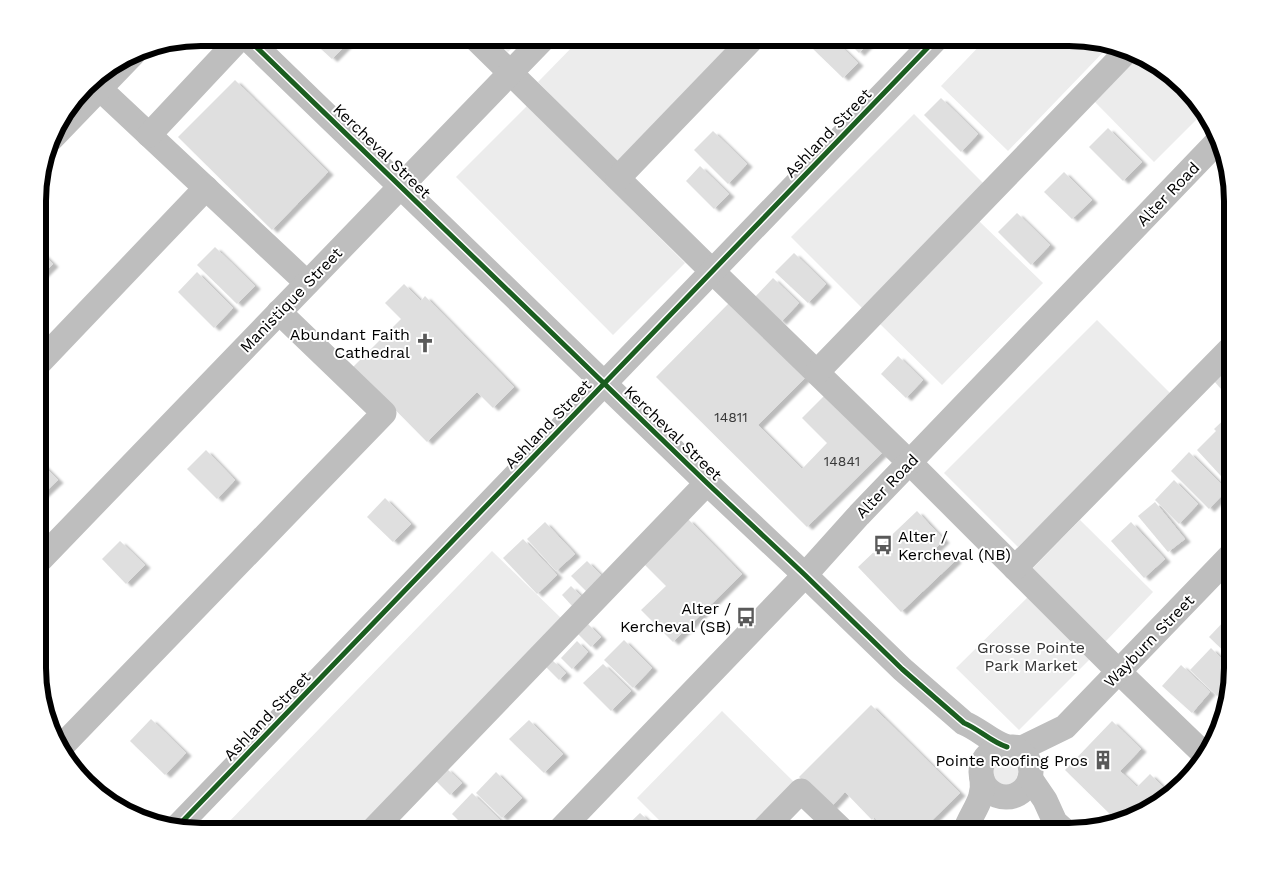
<svg xmlns="http://www.w3.org/2000/svg" width="1270" height="869" viewBox="0 0 1270 869" font-family="'Work Sans',sans-serif">
<style>
.green{fill:#ececec}
.building{fill:#dfdfdf;filter:url(#shadow)}
.lines{fill:none;stroke-linecap:round;stroke-linejoin:round}
.minor{stroke:#bebebe;stroke-width:25}
.cycleway-casing{stroke:#fff;stroke-width:8}
.cycleway{stroke:#1b5e20;stroke-width:5}
.labels{text-anchor:middle;dominant-baseline:central;stroke-width:4;stroke-linejoin:round;paint-order:stroke}
.number-label{font-size:14px;fill:#383838}
.street-label{font-size:16px;fill:#000;stroke:#fff}
.poi-label{font-size:16px;fill:#000;stroke:#fff;text-anchor:end}
.park-label{font-size:16px;fill:#333;stroke:#fff}
.rim{fill:none;stroke:#000;stroke-width:6}
</style>
<defs>
<filter id="shadow"><feDropShadow dx="5.5" dy="3" stdDeviation="1" flood-color="#0004"/></filter>
</defs>
<rect width="100%" height="100%" fill="#fff"/>
<g class="green">
<path d="M493,38H522L508,52Z"/>
<path d="M581,38H736L616,163L538,82Z"/>
<path d="M987,38H1079L1111,44L1008,151L941,86Z"/>
<path d="M1140,56L1168,71L1204,112L1154,162L1094,101Z"/>
<path d="M528,105L685,263L613,335L456,177Z"/>
<path d="M914,114L985,185L862,308L791,237Z"/>
<path d="M979,221L1043,283L942,385L879,323Z"/>
<path d="M1097,320L1171,394L1018,547L944,473Z"/>
<path d="M1080,520L1153,592L1105,642L1032,569Z"/>
<path d="M492,551L563,620L358,831H220Z"/>
<path d="M1031,594L1093,656L1019,730L956,668Z"/>
<path d="M722,711L796,784L750,831H670L637,798Z"/>
<circle cx="1006" cy="772" r="17"/>
</g>
<g class="building">
<path d="M309,38H353L332,59Z"/>
<path d="M822,38H832L858,63L843,78L812,48Z"/>
<path d="M844,38H874L859,53Z"/>
<path d="M235,80L328,172L272,230L178,137Z"/>
<path d="M941,98L978,134L961,152L924,115Z"/>
<path d="M1108,128L1142,162L1123,181L1089,147Z"/>
<path d="M713,131L747,164L728,184L694,150Z"/>
<path d="M700,166L729,194L714,209L686,181Z"/>
<path d="M1064,172L1092,200L1072,219L1044,192Z"/>
<path d="M1017,213L1050,245L1031,265L998,232Z"/>
<path d="M215,247L255,286L237,304L197,265Z"/>
<path d="M39,250L53,264L39,278Z"/>
<path d="M794,253L826,284L808,303L775,272Z"/>
<path d="M197,272L233,308L214,328L178,292Z"/>
<path d="M773,278L799,303L781,322L755,297Z"/>
<path d="M404,284L421,301L425,296L514,387L493,408L477,392L427,442L353,367L401,319L385,303Z"/>
<path d="M730,302L806,377L758,425L802,469L827,443L802,418L825,395L882,453L807,527L656,377Z"/>
<path d="M898,356L923,380L906,398L881,374Z"/>
<path d="M1230,364L1232,366V398L1231,400L1213,380Z"/>
<path d="M1232,412V488L1197,450L1216,431L1214,429Z"/>
<path d="M206,450L235,480L217,499L187,469Z"/>
<path d="M1189,452L1227,490L1209,509L1171,471Z"/>
<path d="M39,461L58,480L40,497L39,496Z"/>
<path d="M1174,480L1198,504L1179,524L1155,500Z"/>
<path d="M385,498L411,524L393,542L367,517Z"/>
<path d="M1155,502L1185,539L1168,552L1138,516Z"/>
<path d="M917,511L944,540L931,553L937,560L947,550L956,560L901,612L858,567Z"/>
<path d="M688,519L742,574L673,642L641,610L666,586L643,563Z"/>
<path d="M545,522L575,554L556,571L527,539Z"/>
<path d="M1131,522L1165,559L1144,578L1111,541Z"/>
<path d="M523,539L557,575L537,594L503,558Z"/>
<path d="M120,541L145,565L126,584L102,559Z"/>
<path d="M587,561L603,577L588,593L571,576Z"/>
<path d="M571,586L584,599L574,608L562,595Z"/>
<path d="M1227,618L1232,623V659L1209,637Z"/>
<path d="M588,624L601,637L591,647L578,634Z"/>
<path d="M624,640L652,668L633,688L604,660Z"/>
<path d="M577,641L588,652L572,669L561,658Z"/>
<path d="M1211,648L1232,669L1231,682L1217,696L1190,670Z"/>
<path d="M552,660L566,673L559,680L545,666Z"/>
<path d="M603,664L631,691L611,711L583,683Z"/>
<path d="M1181,665L1210,692L1192,713L1162,686Z"/>
<path d="M871,705L960,793L921,831H887L874,817L872,820L845,792L830,808L799,777Z"/>
<path d="M151,719L186,753L165,775L130,741Z"/>
<path d="M529,720L563,754L544,773L509,739Z"/>
<path d="M1112,721L1141,749L1120,771L1137,787L1150,774L1168,792L1141,814L1116,820L1065,770Z"/>
<path d="M1221,726L1215,737L1213,740L1209,736Z"/>
<path d="M446,768L462,783L450,795L435,780Z"/>
<path d="M496,772L522,798L502,818L476,793Z"/>
<path d="M472,793L505,825L499,831H469L452,814Z"/>
<path d="M640,813L659,831H621Z"/>
</g>
<g class="lines">
<g class="minor">
<path d="M247,38L707,483L805,575L902,669L964,723C979,729 991,742 1007,747"/>
<path d="M475,38L712,271L910,463L1119,672L1205,755"/>
<path d="M99,88L307,283"/>
<path d="M149,135L240,38"/>
<path d="M52,138L133,54"/>
<path d="M618,178L753,38"/>
<path d="M39,363L206,188"/>
<path d="M817,372L1128,50"/>
<path d="M39,561L544,38"/>
<path d="M1015,568L1232,347"/>
<path d="M1012,747L1023,748L1026,746L1065,727L1232,554"/>
<circle cx="1006" cy="772" r="25"/>
<path d="M59,749L384,413L279,312"/>
<path d="M1030,778L1045,800L1055,822L1065,831"/>
<path d="M176,828L937,38"/>
<path d="M372,831L707,483"/>
<path d="M559,831L805,575L859,515L1217,142"/>
<path d="M762,831L801,791L843,831"/>
<path d="M965,831C971,812 985,801 982,779"/>
</g>
<defs>
<g id="cycleway">
<path d="M247,38L707,483L805,575L902,669L964,723C979,729 991,742 1007,747"/>
<path d="M176,828L937,38"/>
</g>
</defs>
<use href="#cycleway" class="cycleway-casing"/>
<use href="#cycleway" class="cycleway"/>
</g>
<defs>
<symbol id="church-bare" viewBox="-9 -9 18 18"><path d="M-1.2-6h2.4v3.5h3.3v2.4h-3.3V6h-2.4V-.1h-3.3v-2.4h3.3Z" fill="#595959" stroke="#fff" stroke-width="2.5" paint-order="stroke"/></symbol>
<symbol id="bus-bare" viewBox="-9 -9 18 18"><path d="M-5-6H5V4H4V6H2V4H-2V6H-4V4H-5ZM-3.5-4V0h7V-4ZM-3.5 1.2v1.5H-2V1.2ZM2 1.2v1.5H3.5V1.2Z" fill="#595959" stroke="#fff" stroke-width="2.5" paint-order="stroke"/></symbol>
<symbol id="building-bare" viewBox="-9 -9 18 18"><path d="M-4-6H4V6H1V3H-1V6H-4ZM-2.5-4.3h1.7v1.8h-1.7ZM.8-4.3h1.7v1.8H.8ZM-2.5-1h1.7V.8h-1.7ZM.8-1h1.7V.8H.8Z" fill="#595959" stroke="#fff" stroke-width="2.5" paint-order="stroke"/></symbol>
</defs>
<g fill-rule="evenodd">
<use href="#church-bare" x="411" y="329" width="28" height="28"/>
<use href="#bus-bare" x="869" y="531" width="28" height="28"/>
<use href="#bus-bare" x="732" y="603" width="28" height="28"/>
<use href="#building-bare" x="1089" y="746" width="28" height="28"/>
</g>
<g class="labels">
<g class="number-label">
<text x="731" y="417">14811</text>
<text x="842" y="461">14841</text>
</g>
<g class="street-label">
<text transform="translate(828 133) rotate(-46)">Ashland Street</text>
<text transform="translate(382 151) rotate(44)">Kercheval Street</text>
<text transform="translate(1168 194) rotate(-46)">Alter Road</text>
<text transform="translate(291 300) rotate(-46)">Manistique Street</text>
<text transform="translate(548 424) rotate(-46)">Ashland Street</text>
<text transform="translate(673 433) rotate(44)">Kercheval Street</text>
<text transform="translate(887 486) rotate(-46)">Alter Road</text>
<text transform="translate(1149 641) rotate(-46)">Wayburn Street</text>
<text transform="translate(267 716) rotate(-46)">Ashland Street</text>
</g>
<g class="poi-label">
<text x="410" y="334">Abundant Faith<tspan x="410" dy="18">Cathedral</tspan></text>
<text x="898" y="536" text-anchor="start">Alter /<tspan x="898" dy="18">Kercheval (NB)</tspan></text>
<text x="731" y="608">Alter /<tspan x="731" dy="18">Kercheval (SB)</tspan></text>
<text x="1088" y="760">Pointe Roofing Pros</text>
</g>
<g class="park-label">
<text x="1031" y="647">Grosse Pointe<tspan x="1031" dy="18">Park Market</tspan></text>
</g>
</g>
<path d="M0 0H1270V869H0ZM201 46H1069A155 155 0 0 1 1224 201V668A155 155 0 0 1 1069 823H201A155 155 0 0 1 46 668V201A155 155 0 0 1 201 46Z" fill="#fff" fill-rule="evenodd"/>
<path class="rim" d="M201 46H1069A155 155 0 0 1 1224 201V668A155 155 0 0 1 1069 823H201A155 155 0 0 1 46 668V201A155 155 0 0 1 201 46Z"/>
</svg>
